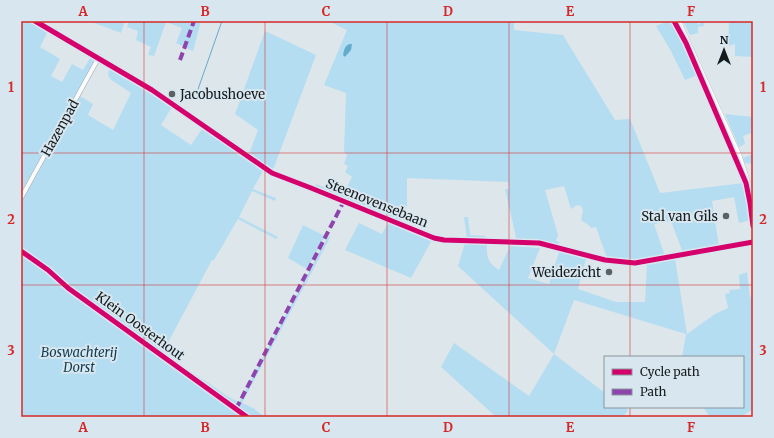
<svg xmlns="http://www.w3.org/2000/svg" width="774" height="438" viewBox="0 0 774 438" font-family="Merriweather,serif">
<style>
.green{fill:#b5ddf1}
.water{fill:#62accd}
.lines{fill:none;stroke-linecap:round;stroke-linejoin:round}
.stream{stroke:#62accd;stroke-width:1}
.minor-casing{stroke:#a0a6a9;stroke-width:5}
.major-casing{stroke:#a0a6a9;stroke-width:6}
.minor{stroke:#fafbfc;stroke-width:4}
.major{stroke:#fafbfc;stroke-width:5.5}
.quiet{stroke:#8e44ad;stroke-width:4;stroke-dasharray:8 4;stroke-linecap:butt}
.cycleway-casing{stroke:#d8e7ef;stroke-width:8}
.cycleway{stroke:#d6006c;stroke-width:5}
.grid{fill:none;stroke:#d62828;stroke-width:1;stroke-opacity:0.55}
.poi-dot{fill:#5b6165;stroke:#d8e7ef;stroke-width:1.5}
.labels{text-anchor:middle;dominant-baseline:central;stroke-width:4;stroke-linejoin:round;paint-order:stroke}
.poi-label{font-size:13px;fill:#151a1d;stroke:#d8e7ef;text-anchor:end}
.street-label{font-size:13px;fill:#151a1d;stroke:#d8e7ef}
.park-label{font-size:13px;font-style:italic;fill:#133c50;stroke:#d8e7ef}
.neatline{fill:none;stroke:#d62828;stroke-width:1.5}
.grid-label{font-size:13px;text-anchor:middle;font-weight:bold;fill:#d62828}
</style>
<rect width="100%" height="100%" fill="#dde6ea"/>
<g class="green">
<path d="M21,21H27L47,33L40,47L60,59L51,76L62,82L72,64L83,70L90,58L94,61L21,193Z"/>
<path d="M89,21H125L121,33Z"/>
<path d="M129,21H201L193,51L176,43L182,28L166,22L154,56L148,55L151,47L136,40L138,31L127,27Z"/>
<path d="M328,21H514V30L563,35L615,120L630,119L660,193L744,183L749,200L751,220L739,223L734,197L712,201L719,246L683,253L671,221L654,224L665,256L636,262L620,261L607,258L596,227L591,228L590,226L581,220L583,210L581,206L577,205L571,209L564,186L545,190L558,235L556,241L559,242L558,247L517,241L505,189H509L508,182L407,178V206L399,222L315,187L316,184L343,195L352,177L345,172L348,166L344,164L347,155L344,152L346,93L324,85L347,30Z"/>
<path d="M668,21H674L700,74L685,80L671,51L656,26Z"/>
<path d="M683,21H700L697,22L698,25L704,21V26L698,27V33L690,35Z"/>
<path d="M729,21H753V57L735,56V44L728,46Z"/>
<path d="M265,31L316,55L273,170L249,154L258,130L235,114Z"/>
<path d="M109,69L172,107L161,125L191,145L202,129L263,171L253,189L276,198L275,201L252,191L239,217L278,237L276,239L238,219L214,260H212L163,352C179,364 196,375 213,386C223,393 227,397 239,402L327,238L331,236L242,403L253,408L265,417H21V199L80,96L93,104L88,115L113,130L131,93L110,79L108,75Z"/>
<path d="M725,114L753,117V139L751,133L743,136L745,144L739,147Z"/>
<path d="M753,154V164L745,163L743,158Z"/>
<path d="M464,217H468L470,235L485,236V240L467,239Z"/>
<path d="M359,223L382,234L388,223L432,240L411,278L345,250Z"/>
<path d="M303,225L325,236L307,269L288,258Z"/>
<path d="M465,243L487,245C486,257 489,264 499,270L510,246L540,248L528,278L549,284L559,252L586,259L578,289L616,302H645L647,265L675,259L687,334L715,314L728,308L725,294L730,293L729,290L740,289L739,275L747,272L750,297L753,296V409L741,417H710L703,407H743V357H682L686,334L574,300L554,354L605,393V407H624L628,410L623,417H493L494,415L441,367L454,343L529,396L554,354L458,266Z"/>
</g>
<path class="water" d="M350,44H352L351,50L345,57L343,55C344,50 345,45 350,44Z"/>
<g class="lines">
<path class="stream" d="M196,95L222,21"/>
<defs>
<g id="minor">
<path d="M35,21L152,90L272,173L311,188L434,238L444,240L539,243L605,260L635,263L753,242"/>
<path d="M21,198L99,57"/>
</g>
<path id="major" d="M678,21L739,156L750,190L753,206"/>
</defs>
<use href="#minor" class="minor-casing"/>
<use href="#major" class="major-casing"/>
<use href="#minor" class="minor"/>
<use href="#major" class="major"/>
<g class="quiet">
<path d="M180,60L194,21"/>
<path d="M236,409L344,201"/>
</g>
<defs>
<g id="cycleway">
<path d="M35,21L152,90L272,173L311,188L434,238L444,240L539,243L605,260L635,263L753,242"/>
<path d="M674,21L686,43L746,183L750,203L753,226"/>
<path d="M21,251L48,270L68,288L247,417"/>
</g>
</defs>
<use href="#cycleway" class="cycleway-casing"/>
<use href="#cycleway" class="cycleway"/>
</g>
<path class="grid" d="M144,21V417M265,21V417M387,21V417M509,21V417M630,21V357M21,153H753M21,285H753M630,407V417"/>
<g class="poi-dot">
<circle cx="172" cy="94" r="4"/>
<circle cx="726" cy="216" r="4"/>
<circle cx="609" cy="272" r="4"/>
</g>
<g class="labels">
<g class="poi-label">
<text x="180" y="94" text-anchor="start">Jacobushoeve</text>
<text x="718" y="216">Stal van Gils</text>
<text x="601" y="272">Weidezicht</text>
</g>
<g class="street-label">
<text transform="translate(60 128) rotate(-61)">Hazenpad</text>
<text transform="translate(377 203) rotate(22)">Steenovensebaan</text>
<text transform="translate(140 326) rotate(36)">Klein Oosterhout</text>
</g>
<g class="park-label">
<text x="79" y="352">Boswachterij<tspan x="79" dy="15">Dorst</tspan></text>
</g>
</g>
<rect width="774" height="438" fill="none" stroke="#d8e7ef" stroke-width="44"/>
<rect x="604" y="356" width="140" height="52" fill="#d8e7ef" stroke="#8a959b"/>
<rect x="612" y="369" width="20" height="6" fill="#d6006c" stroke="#8a959b"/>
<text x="640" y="376" font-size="12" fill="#151a1d">Cycle path</text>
<rect x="612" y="389" width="20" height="6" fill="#8e44ad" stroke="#8a959b"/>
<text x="640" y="396" font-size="12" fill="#151a1d">Path</text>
<g transform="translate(724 50)" stroke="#d8e7ef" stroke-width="3" paint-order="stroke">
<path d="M0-3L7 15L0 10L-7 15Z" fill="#151a1d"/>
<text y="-6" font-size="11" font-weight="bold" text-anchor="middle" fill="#151a1d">N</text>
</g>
<rect x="22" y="22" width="730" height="394" class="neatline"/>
<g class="grid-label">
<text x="83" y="16">A</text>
<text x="205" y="16">B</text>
<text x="326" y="16">C</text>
<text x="448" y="16">D</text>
<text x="570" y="16">E</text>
<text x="691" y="16">F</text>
<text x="11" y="92">1</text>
<text x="763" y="92">1</text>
<text x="11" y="224">2</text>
<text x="763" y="224">2</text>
<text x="11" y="355">3</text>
<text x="763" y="355">3</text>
<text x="83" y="432">A</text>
<text x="205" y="432">B</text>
<text x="326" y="432">C</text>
<text x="448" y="432">D</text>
<text x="570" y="432">E</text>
<text x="691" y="432">F</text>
</g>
</svg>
